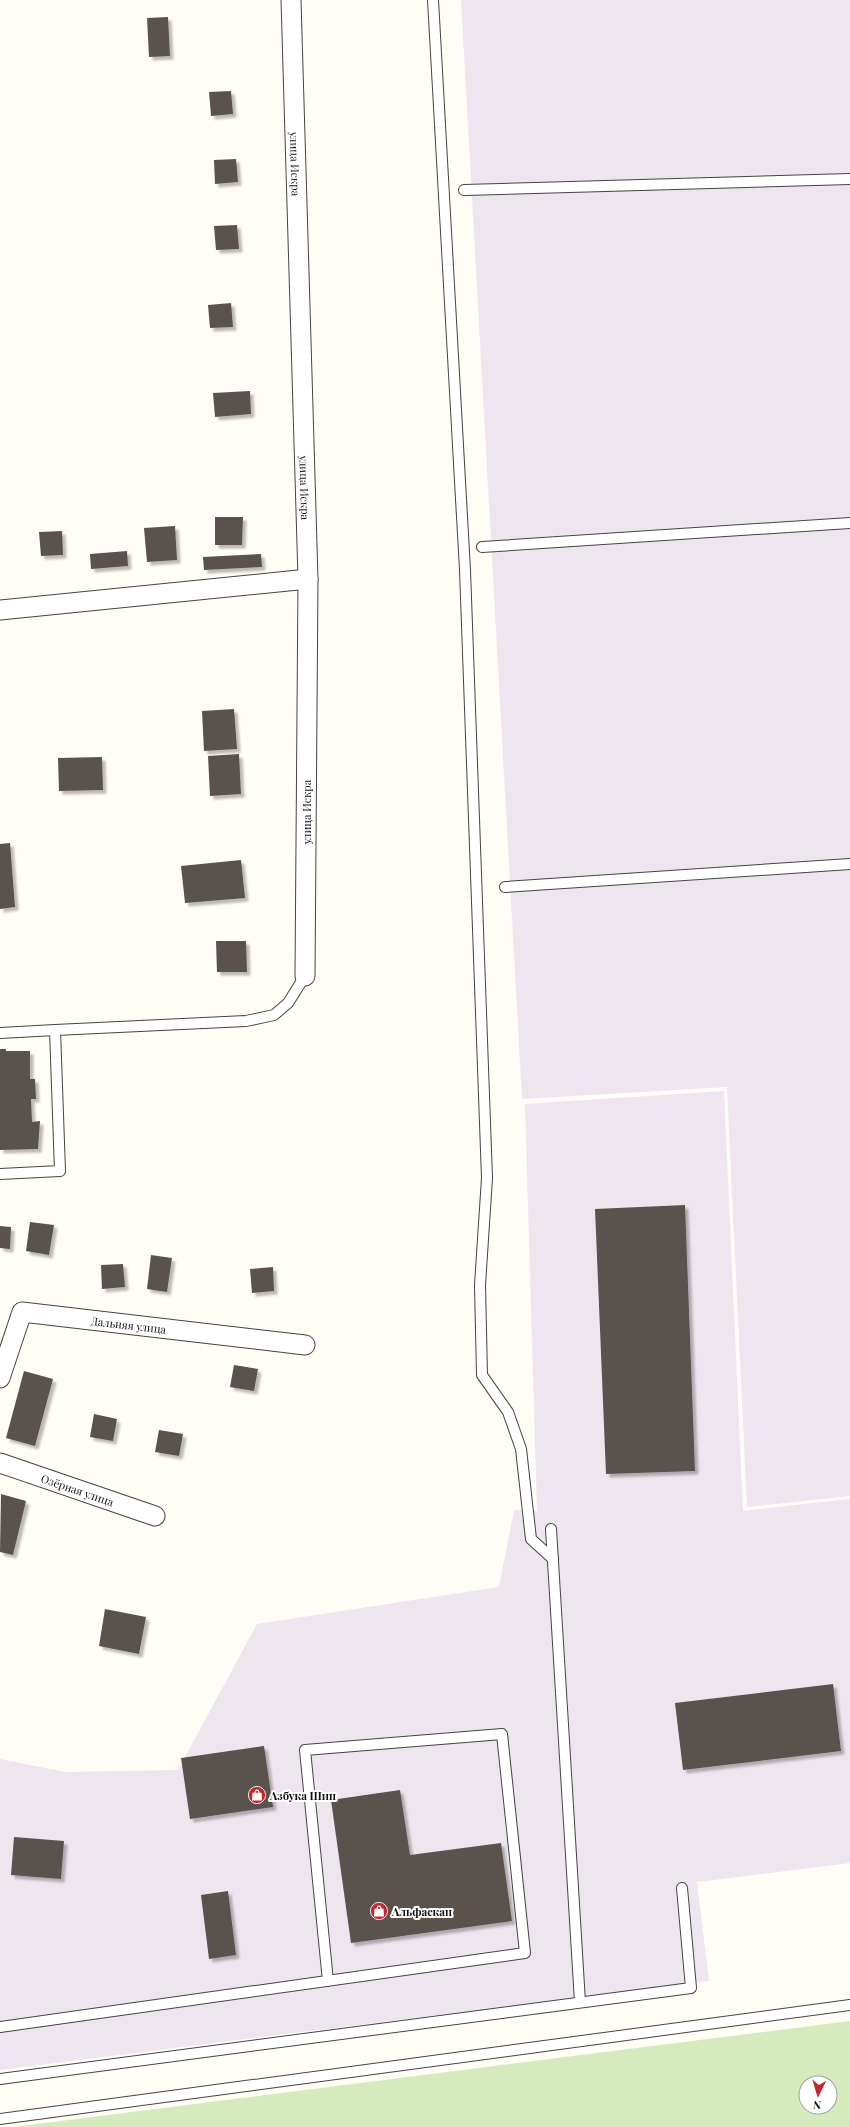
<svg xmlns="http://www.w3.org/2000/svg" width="850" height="2127" viewBox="0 0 850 2127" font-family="'Playfair Display',serif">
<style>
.industrial{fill:#eee6ef}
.green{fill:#d5ebbd;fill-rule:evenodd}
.building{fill:#5a524d;filter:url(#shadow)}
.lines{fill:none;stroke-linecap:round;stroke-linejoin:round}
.lane-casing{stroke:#444;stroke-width:12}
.street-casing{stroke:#444;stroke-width:21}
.lane{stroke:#fff;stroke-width:10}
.street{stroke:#fff;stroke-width:19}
.labels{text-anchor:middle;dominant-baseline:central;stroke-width:4;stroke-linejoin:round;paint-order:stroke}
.street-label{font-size:11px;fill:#111;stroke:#fff}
.poi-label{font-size:11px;font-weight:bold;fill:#111;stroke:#fff;text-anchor:start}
</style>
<defs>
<filter id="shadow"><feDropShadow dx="3.5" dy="3.5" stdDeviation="1" flood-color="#0004"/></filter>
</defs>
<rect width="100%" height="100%" fill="#fffdf5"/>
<g class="industrial">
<path d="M461,0H850V1496L747,1507L727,1087L522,1099Z"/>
<path d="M724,1091L743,1511L850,1499V1863L697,1882L709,1981L0,2070V1759L65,1772L178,1770L257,1624L499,1587L514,1510L537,1511L525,1104Z"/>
</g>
<path class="green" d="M850,2021V2127H13ZM806,2083H830V2107H806Z"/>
<g class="building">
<path d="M168,17L170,56L149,57L147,18Z"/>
<path d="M231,91L233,114L211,116L209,92Z"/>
<path d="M236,159L238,182L215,184L214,160Z"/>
<path d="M237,225L239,249L216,250L214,226Z"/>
<path d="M231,303L233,327L210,328L208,305Z"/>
<path d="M250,391L251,414L215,417L213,393Z"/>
<path d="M215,517H243L242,545H215Z"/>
<path d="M175,526L177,560L147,562L144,528Z"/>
<path d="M62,531L63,555L41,556L39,532Z"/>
<path d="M127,551L128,566L91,569L90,554Z"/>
<path d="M261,554L262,567L204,570L203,557Z"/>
<path d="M234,709L237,749L204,751L202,711Z"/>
<path d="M239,754L241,794L210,796L208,756Z"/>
<path d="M102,757L103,790L59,791L58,758Z"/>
<path d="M10,843L15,907L0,909V844Z"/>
<path d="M241,860L245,898L185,903L181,866Z"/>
<path d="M216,941H246L247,972H217Z"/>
<path d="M0,1049H6V1051H30V1079H35L36,1099H31L32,1122L40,1121L38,1149L0,1150Z"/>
<path d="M685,1205L695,1471L606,1474L595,1209Z"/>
<path d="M30,1222L54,1225L49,1255L26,1251Z"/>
<path d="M0,1226L11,1227L10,1249L0,1248Z"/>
<path d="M151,1255L172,1258L167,1292L147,1289Z"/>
<path d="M123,1264L125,1287L102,1289L101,1265Z"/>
<path d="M273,1267L274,1291L252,1293L250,1269Z"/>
<path d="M234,1365L258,1369L254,1391L230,1387Z"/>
<path d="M24,1371L53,1379L35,1446L6,1438Z"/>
<path d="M94,1414L117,1419L113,1441L90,1437Z"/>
<path d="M159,1430L183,1434L179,1456L155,1452Z"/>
<path d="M1,1494L26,1501L13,1555L0,1552Z"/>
<path d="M105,1609L146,1617L139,1654L99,1646Z"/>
<path d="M833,1684L841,1751L683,1770L675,1703Z"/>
<path d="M264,1746L273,1807L190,1819L181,1758Z"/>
<path d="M400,1790L410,1855L501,1843L512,1921L351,1943L331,1800Z"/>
<path d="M14,1837L64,1841L61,1879L11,1875Z"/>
<path d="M228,1891L236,1955L209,1959L201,1895Z"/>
</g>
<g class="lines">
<defs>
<g id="lane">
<path d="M433,0L465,570L487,1178L480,1285L482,1375L508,1412L521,1449L531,1539L553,1559"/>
<path d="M464,190L850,179"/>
<path d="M482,547L850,523"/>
<path d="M505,887L850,864"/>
<path d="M55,1030L246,1021L274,1015L288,1003L305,976"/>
<path d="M0,1033L55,1030L60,1171L0,1174"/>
<path d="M551,1529L580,2002"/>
<path d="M0,2027L525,1953L502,1734L305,1750L328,1981"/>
<path d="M0,2079L691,1988L682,1888"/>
<path d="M0,2119L850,2005"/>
</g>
<g id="street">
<path id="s1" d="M291,0L308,579L305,976"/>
<path d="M0,610L308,579"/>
<path id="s2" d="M0,1378L22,1312L305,1345"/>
<path id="s3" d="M0,1463L155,1516"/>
</g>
</defs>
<use href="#lane" class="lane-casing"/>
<use href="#street" class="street-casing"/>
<use href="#lane" class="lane"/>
<use href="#street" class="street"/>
</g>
<defs>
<symbol id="shop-disc" viewBox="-11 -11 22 22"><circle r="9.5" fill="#c4262e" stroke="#fff"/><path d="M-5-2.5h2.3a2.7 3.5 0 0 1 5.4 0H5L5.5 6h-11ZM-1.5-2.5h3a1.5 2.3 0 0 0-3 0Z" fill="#fff"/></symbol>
</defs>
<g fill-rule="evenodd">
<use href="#shop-disc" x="247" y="1785" width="20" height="20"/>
<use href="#shop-disc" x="369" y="1901" width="20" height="20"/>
</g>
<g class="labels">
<g class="street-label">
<text stroke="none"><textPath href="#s1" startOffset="164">улица Искра</textPath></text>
<text stroke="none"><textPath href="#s1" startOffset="488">улица Искра</textPath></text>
<text transform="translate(306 812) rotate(-90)">улица Искра</text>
<text stroke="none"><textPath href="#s2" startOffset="177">Дальняя улица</textPath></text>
<text stroke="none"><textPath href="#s3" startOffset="82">Озёрная улица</textPath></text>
</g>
<g class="poi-label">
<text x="270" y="1795">Азбука Шин</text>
<text x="392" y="1911">Альфаскан</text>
</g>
</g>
<g transform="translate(818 2095) rotate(185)"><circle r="19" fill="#ffffff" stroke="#a0a0a0"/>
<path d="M0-3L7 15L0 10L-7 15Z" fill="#c4262e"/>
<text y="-6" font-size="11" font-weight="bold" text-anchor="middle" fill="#111111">N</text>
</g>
</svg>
